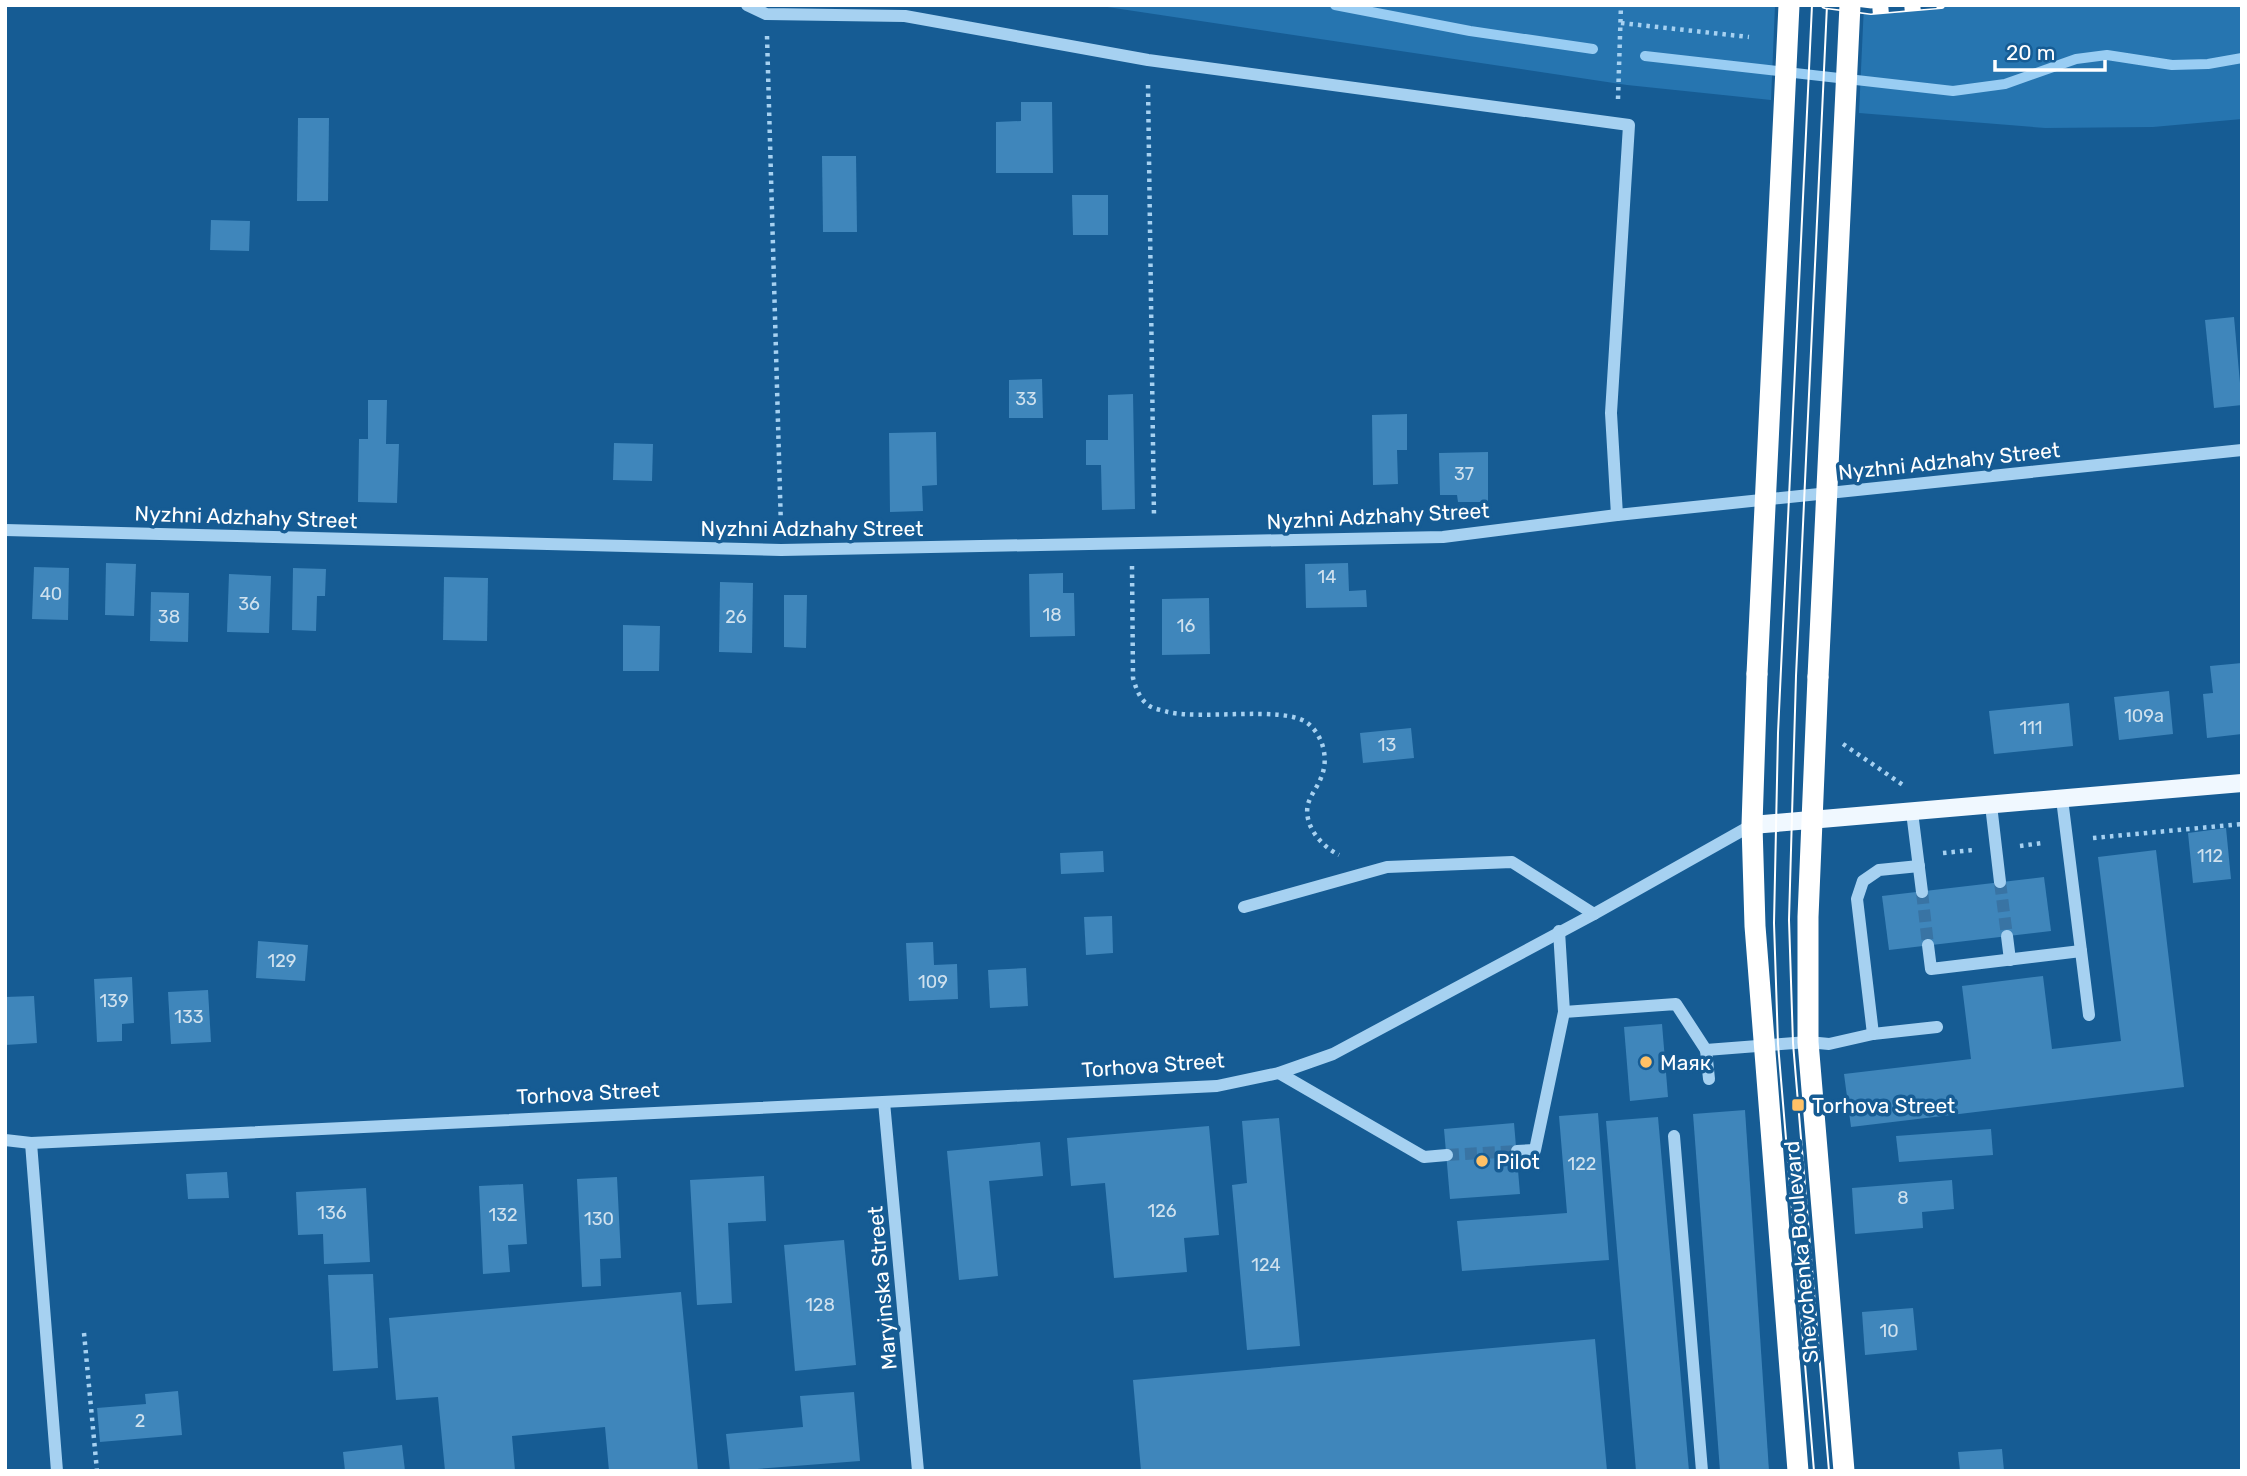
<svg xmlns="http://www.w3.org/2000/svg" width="2247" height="1476" viewBox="0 0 2247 1476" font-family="Rubik,sans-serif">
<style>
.green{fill:#2675b0}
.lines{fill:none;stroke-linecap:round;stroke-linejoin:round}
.stream{stroke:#99cdf3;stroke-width:10}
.building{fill:#3f86bb}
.minor-tunnel{stroke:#3974a4;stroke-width:12;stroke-dasharray:12 6;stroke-linecap:butt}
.path{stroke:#a6d1f1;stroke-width:4.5;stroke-dasharray:3.5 5;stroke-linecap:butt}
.minor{stroke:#a6d1f1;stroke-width:12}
.major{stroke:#f0f8ff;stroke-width:18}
.highway{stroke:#fff;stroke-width:21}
.tram{stroke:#fff;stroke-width:2}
.rail-casing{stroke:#fff;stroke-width:8}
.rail{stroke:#165c94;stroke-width:5;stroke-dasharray:16;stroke-linecap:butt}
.highway-bridge{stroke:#fff;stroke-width:21}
.poi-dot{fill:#ffc166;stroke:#165c94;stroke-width:2.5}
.labels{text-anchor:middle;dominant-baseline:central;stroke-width:7;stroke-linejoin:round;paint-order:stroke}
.number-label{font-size:18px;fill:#cfe1ee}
.street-label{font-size:21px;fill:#fff;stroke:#165c94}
.poi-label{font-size:21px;fill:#fff;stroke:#165c94;text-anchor:start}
</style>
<rect width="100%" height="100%" fill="#165c94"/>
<g class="green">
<path d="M1094,5H1775L1771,100L1627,85Z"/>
<path d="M1864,5H2242V119L2153,127L2045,128L1859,113Z"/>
</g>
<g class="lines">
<g class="stream">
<path d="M1335,5L1470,31L1593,49"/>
<path d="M1645,56L1953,91L2005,84L2076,59L2107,55L2172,65L2208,64L2242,58"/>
</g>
</g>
<g class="building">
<path d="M1021,102H1052L1053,173H996V122L1021,121Z"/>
<path d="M298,118H329L328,201H297Z"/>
<path d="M822,156H856L857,232H823Z"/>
<path d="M1072,195H1108V235H1073Z"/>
<path d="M211,220L250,221L249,251L210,250Z"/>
<path d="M2234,317L2242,405L2214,408L2205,320Z"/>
<path d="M1042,379L1043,418H1009V380Z"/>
<path d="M1133,394L1135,509L1102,510L1101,465H1086V440H1108V395Z"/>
<path d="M368,400H387L386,444H399L397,503L358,502L359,439H368Z"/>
<path d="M1407,414V450H1397L1398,484L1373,485L1372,415Z"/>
<path d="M936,432L937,485L922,486L923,511L890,512L889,433Z"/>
<path d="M614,443L653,444L652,481L613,480Z"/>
<path d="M1488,452V502H1458L1457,495H1440L1439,453Z"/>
<path d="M106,563L136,564L134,616L105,615Z"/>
<path d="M1348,563L1349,591L1366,590L1367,607L1306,608L1305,564Z"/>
<path d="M34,567L69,568L68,620L32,619Z"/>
<path d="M293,568L326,569L325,596H317L316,631L292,630Z"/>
<path d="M1063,573V593H1074L1075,636L1030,637L1029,574Z"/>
<path d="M229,574L271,576L269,633L227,632Z"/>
<path d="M444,577L488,578L487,641L443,640Z"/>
<path d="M720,582L753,583L752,653L719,652Z"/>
<path d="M151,592L189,593L188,642L150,641Z"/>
<path d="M784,595H807L806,648L784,647Z"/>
<path d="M1209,598L1210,654L1162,655V599Z"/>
<path d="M623,625L660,626L659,671H623Z"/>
<path d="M2242,663V734L2207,738L2203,694L2213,693L2210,666Z"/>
<path d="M2169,691L2173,734L2119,740L2114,697Z"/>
<path d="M2069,703L2073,746L1994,754L1989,711Z"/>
<path d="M1411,728L1414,758L1363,763L1360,733Z"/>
<path d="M2226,828L2231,879L2193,883L2188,833Z"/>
<path d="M2156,850L2184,1087L1851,1127L1844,1074L1971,1059L1962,986L2043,976L2052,1049L2121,1041L2098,857Z"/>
<path d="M1103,851L1104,872L1061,874L1060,853Z"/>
<path d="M2044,877L2051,931L1889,950L1882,896Z"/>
<path d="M1112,916L1113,953L1086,955L1084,917Z"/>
<path d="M258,941L308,945L305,981L256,978Z"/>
<path d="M933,942L934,965L957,964L958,999L909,1001L906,943Z"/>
<path d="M1026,968L1028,1006L990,1008L988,970Z"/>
<path d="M132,977L134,1023L122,1024V1041L97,1042L94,979Z"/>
<path d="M208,990L211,1042L171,1044L168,992Z"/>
<path d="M34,996L37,1043L5,1045V997Z"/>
<path d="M1662,1024L1668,1097L1630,1101L1624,1027Z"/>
<path d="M1745,1110L1769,1471H1720L1693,1114Z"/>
<path d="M1598,1113L1609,1260L1462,1271L1457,1221L1567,1213L1559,1116Z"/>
<path d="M1658,1117L1689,1471H1636L1606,1121Z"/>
<path d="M1279,1118L1300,1346L1247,1350L1232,1185L1247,1183L1242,1121Z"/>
<path d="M1514,1123L1520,1194L1450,1199L1444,1129Z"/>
<path d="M1209,1126L1219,1235L1184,1238L1187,1272L1114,1278L1105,1183L1071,1186L1067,1138Z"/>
<path d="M1991,1129L1993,1155L1899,1162L1896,1136Z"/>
<path d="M1040,1142L1043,1176L989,1181L998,1276L959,1280L947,1151Z"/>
<path d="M227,1172L229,1198L188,1199L186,1174Z"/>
<path d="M764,1176L766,1221L728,1223L732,1303L697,1305L690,1180Z"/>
<path d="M617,1177L621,1258L600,1259L601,1286L582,1287L577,1179Z"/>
<path d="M1952,1180L1954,1209L1922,1212L1923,1228L1855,1234L1852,1188Z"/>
<path d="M523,1184L527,1244L508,1245L510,1272L483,1274L479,1186Z"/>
<path d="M366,1188L370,1262L324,1264L323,1234L298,1235L296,1192Z"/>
<path d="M844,1240L856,1365L795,1371L784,1245Z"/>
<path d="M373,1274L378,1368L333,1371L328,1275Z"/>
<path d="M681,1292L698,1471H609L605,1427L512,1436L515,1471H445L438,1397L396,1400L389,1318Z"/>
<path d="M1913,1308L1917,1350L1865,1355L1862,1312Z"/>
<path d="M1595,1339L1607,1471H1141L1133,1380Z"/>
<path d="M178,1391L182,1435L100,1442L97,1408L146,1404L145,1394Z"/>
<path d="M854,1392L860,1461L730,1471L726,1434L803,1427L800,1396Z"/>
<path d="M402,1445L405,1471H345L343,1452Z"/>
<path d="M2002,1449L2004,1471H1960L1958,1452Z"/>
</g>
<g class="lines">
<g class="minor-tunnel">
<path d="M2000,882L2007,936"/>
<path d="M1922,892L1928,945"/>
<path d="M1447,1155L1517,1151"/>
</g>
<g class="path">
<path d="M1621,23L1749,37"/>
<path d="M767,36L781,528"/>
<path d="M1148,85L1154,517"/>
<path d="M1618,99L1621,5"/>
<path d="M1132,566L1133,678C1136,688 1139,698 1148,705C1153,709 1162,710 1168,712C1204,720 1280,706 1306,722C1322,733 1329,757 1322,775C1319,785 1311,794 1308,804C1303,825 1321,846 1339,855"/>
<path d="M1843,744L1903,785"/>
<path d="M2093,838L2242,824"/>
<path d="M2020,846L2042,843"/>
<path d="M1943,853L1973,850"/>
<path d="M84,1333L97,1471"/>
</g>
<g class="minor">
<path d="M747,5L766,14L905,16L1148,60L1629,125L1611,413L1617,515"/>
<path d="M5,530L781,550L1443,537L1617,515L2242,450"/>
<path d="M2062,799L2089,1015"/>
<path d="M1991,805L2000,882"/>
<path d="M1912,812L1922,892"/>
<path d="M1244,907L1387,867L1512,862L1594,914"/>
<path d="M2007,936L2010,960"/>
<path d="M1928,945L1931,969L2081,951"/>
<path d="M1564,1012L1676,1004L1706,1050L1808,1042L1829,1044L1873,1034L1937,1027"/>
<path d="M1873,1034L1857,899L1863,881L1879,870L1919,866"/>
<path d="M1706,1050L1709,1079"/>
<path d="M1279,1073L1424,1157L1447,1155"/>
<path d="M884,1102L918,1471"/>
<path d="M1674,1136L1702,1471"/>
<path d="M5,1140L31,1143L1217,1086L1279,1073L1333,1054L1594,914L1752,825"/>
<path d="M31,1143L57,1471"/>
<path d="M1517,1151L1535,1150L1564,1012L1559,931"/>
</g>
<path class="major" d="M1752,825L2242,783"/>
<g class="highway">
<path d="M1757,674L1752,825L1755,926L1798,1471"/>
<path d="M1818,677L1808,917V1042L1844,1471"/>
</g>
<g class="tram">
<path d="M1812,5L1778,733L1774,923L1778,1044L1814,1471"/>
<path d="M1827,5L1796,676L1789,920L1793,1043L1829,1471"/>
</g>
<defs>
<path id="rail" d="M1825,5L1871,11L1941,5"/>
</defs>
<use href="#rail" class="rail-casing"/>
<use href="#rail" class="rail"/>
<g class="highway-bridge">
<path d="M1757,674L1789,5"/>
<path d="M1818,677L1850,5"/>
</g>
</g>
<g class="poi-dot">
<circle cx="1646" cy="1062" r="7"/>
<rect x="1791" y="1098" width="14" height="14" rx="3.5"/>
<circle cx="1482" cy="1161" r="7"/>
</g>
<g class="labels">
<g class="number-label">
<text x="1026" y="399">33</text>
<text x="1464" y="474">37</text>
<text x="1327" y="577">14</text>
<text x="51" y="594">40</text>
<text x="249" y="604">36</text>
<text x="1052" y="615">18</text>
<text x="169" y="617">38</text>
<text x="736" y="617">26</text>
<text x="1186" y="626">16</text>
<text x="2144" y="716">109а</text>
<text x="2031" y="728">111</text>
<text x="1387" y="745">13</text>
<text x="2210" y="856">112</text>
<text x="282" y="961">129</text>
<text x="933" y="982">109</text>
<text x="114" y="1001">139</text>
<text x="189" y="1017">133</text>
<text x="1582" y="1164">122</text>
<text x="1903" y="1198">8</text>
<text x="1162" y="1211">126</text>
<text x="332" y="1213">136</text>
<text x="503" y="1215">132</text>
<text x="599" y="1219">130</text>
<text x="1266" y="1265">124</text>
<text x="820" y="1305">128</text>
<text x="1889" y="1331">10</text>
<text x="140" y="1421">2</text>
</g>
<g class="street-label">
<text transform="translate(1949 461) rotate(-6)">Nyzhni Adzhahy Street</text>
<text transform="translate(1378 516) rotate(-3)">Nyzhni Adzhahy Street</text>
<text transform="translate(246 517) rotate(2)">Nyzhni Adzhahy Street</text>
<text x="812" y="528">Nyzhni Adzhahy Street</text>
<text transform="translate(1153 1065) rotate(-4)">Torhova Street</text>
<text transform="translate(588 1093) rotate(-3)">Torhova Street</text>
<text transform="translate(1801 1252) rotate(-95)">Shevchenka Boulevard</text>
<text transform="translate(882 1288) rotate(-95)">Maryinska Street</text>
</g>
<g class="poi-label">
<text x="1660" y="1062">Маяк</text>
<text x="1812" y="1105">Torhova Street</text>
<text x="1496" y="1161">Pilot</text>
</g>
</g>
<rect width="2247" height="1476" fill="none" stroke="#ffffff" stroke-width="14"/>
<path d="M1995 60v10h110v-10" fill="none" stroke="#ffffff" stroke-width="3.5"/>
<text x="2006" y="60" font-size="21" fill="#ffffff" stroke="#165c94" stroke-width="5" paint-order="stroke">20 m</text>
</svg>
